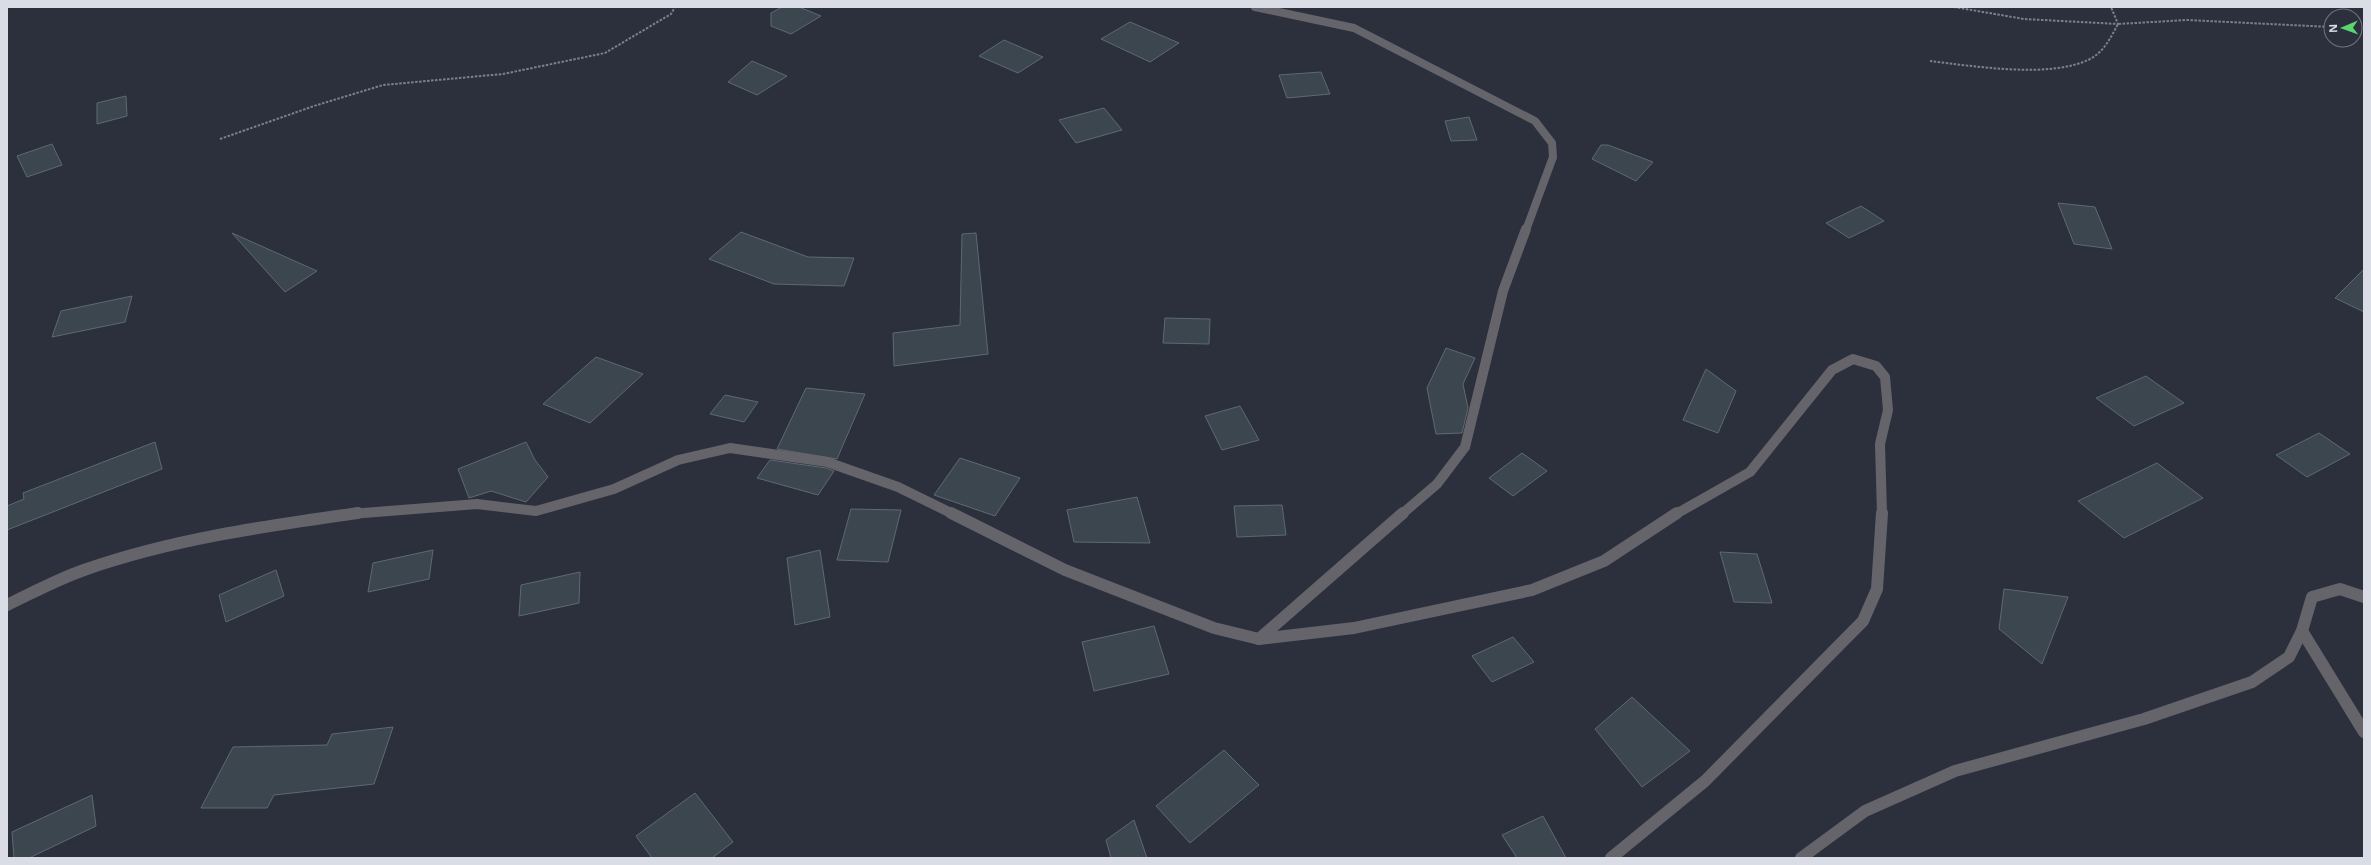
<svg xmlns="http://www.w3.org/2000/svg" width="2371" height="865" viewBox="0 0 2371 865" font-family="'Noto Sans',sans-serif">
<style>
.building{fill:#3b464f;stroke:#5e6973}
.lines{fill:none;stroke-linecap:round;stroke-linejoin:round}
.path{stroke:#7d808b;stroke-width:2;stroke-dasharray:2.5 1.5;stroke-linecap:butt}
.minor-far2{stroke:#65646a;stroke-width:8}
.minor-far1{stroke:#65646a;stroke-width:10}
.minor{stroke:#65646a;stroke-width:12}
.tertiary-far1{stroke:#65646a;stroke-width:10}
.tertiary{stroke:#65646a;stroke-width:12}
</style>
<rect width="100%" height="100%" fill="#2c303c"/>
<g class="building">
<path d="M782,7H799L821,16L791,34L771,26V13Z"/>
<path d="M1130,22L1179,43L1150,62L1101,39Z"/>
<path d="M1004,40L1043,57L1018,73L979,56Z"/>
<path d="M752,61L787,76L757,95L728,82Z"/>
<path d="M1321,72L1330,94L1287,98L1279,75Z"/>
<path d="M126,96L127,116L97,124V103Z"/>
<path d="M1104,108L1122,130L1076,143L1059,120Z"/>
<path d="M1469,117L1477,140L1451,141L1445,121Z"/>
<path d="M52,144L62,165L27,177L17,156Z"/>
<path d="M1601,145H1608L1653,162L1636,181L1592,159Z"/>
<path d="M2058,203L2095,207L2112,249L2074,244Z"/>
<path d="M1861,206L1884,221L1849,238L1826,223Z"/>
<path d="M741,232L808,257L854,258L844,286L774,284L709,259Z"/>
<path d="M232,233L317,271L285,292Z"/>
<path d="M976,233L988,354L894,366L893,333L960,325L962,234Z"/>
<path d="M2364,269V312L2335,298Z"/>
<path d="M132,296L125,322L52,337L61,311Z"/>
<path d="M1165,318L1210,319L1209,344L1163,343Z"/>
<path d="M1446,348L1475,358L1463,384L1468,408L1462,433L1436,434L1427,388Z"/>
<path d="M596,357L643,374L590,423L543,404Z"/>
<path d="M1706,369L1736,391L1718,433L1683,420Z"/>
<path d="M2146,376L2184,403L2134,426L2096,398Z"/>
<path d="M806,388L865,394L837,459L777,449Z"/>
<path d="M725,395L758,402L744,422L710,414Z"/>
<path d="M1240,406L1259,440L1222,450L1205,416Z"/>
<path d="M2319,433L2350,454L2307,477L2276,455Z"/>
<path d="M155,442L162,469L7,530V506L24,499L23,493Z"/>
<path d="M526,442L535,460L548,477L526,502L491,491L469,498L458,469Z"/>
<path d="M1522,453L1547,471L1513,496L1489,478Z"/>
<path d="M960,458L1020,478L995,516L934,495Z"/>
<path d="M770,460L826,468L834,471L818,495L757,478Z"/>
<path d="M2157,463L2203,498L2124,538L2078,501Z"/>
<path d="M1137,497L1150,543L1074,542L1067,510Z"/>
<path d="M1282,505L1286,535L1237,537L1234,506Z"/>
<path d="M851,509L901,510L888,562L837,560Z"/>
<path d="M433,550L429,579L368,592L373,563Z"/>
<path d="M820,550L830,617L795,625L787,558Z"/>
<path d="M1720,552L1757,554L1772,603L1734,602Z"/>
<path d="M276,570L284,596L226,622L219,595Z"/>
<path d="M580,572L579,603L519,616L521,585Z"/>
<path d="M2004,589L2068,597L2042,664L1999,629Z"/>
<path d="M1154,626L1169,674L1094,691L1082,642Z"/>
<path d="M1513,637L1534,662L1492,682L1472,656Z"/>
<path d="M1632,697L1690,751L1642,787L1595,729Z"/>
<path d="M393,727L374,784L274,795L267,808H201L233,747L327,745L332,734Z"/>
<path d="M1224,750L1259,785L1190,843L1156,806Z"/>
<path d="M695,793L733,842L712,858H652L636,836Z"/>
<path d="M92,795L96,826L29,858H14L12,832Z"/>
<path d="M1543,816L1566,858H1517L1502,835Z"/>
<path d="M1134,820L1147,858H1111L1106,840Z"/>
</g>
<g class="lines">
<g class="path">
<path d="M1954,7L2024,19L2118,24L2111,7"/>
<path d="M2355,26H2360"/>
<path d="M1930,61C1973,66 2051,79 2090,59C2104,52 2111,37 2118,24L2187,20L2331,27"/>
<path d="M220,139L314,106L383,85L503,74L605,53L671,14L675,7"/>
</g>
<path class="minor-far2" d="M1255,7L1354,28L1535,121L1552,143L1553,157L1526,230"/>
<path class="minor-far1" d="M1402,514L1437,484L1465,447L1503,291L1526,229"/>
<g class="minor">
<path d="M2302,631L2364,732"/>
<path d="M1259,639L1403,513"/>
</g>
<g class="tertiary-far1">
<path d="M351,514L477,504L536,511L614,489L678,460L730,448L827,462L898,487L953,514"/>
<path d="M1676,514L1750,472L1832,370L1853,359L1876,366L1885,377L1888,410L1880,444L1882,514"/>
</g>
<g class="tertiary">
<path d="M951,513L1065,570L1214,628L1259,639L1354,628L1532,590L1604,561L1677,513"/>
<path d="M7,605C32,593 58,579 84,570C172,539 266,526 358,513"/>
<path d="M1611,858L1705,781L1863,621L1877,589L1882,513"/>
<path d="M1801,858L1865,811L1955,771L2144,719L2252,682L2289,657L2302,631L2312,597L2340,589L2364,597"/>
</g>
</g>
<rect width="2371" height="865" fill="none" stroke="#dadde5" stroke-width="16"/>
<g transform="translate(2343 28) rotate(268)"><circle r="19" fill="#2c303c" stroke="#727580"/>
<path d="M0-3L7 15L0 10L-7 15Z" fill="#5ad56f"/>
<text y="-6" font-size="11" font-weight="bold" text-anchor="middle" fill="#dadde5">N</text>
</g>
</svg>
